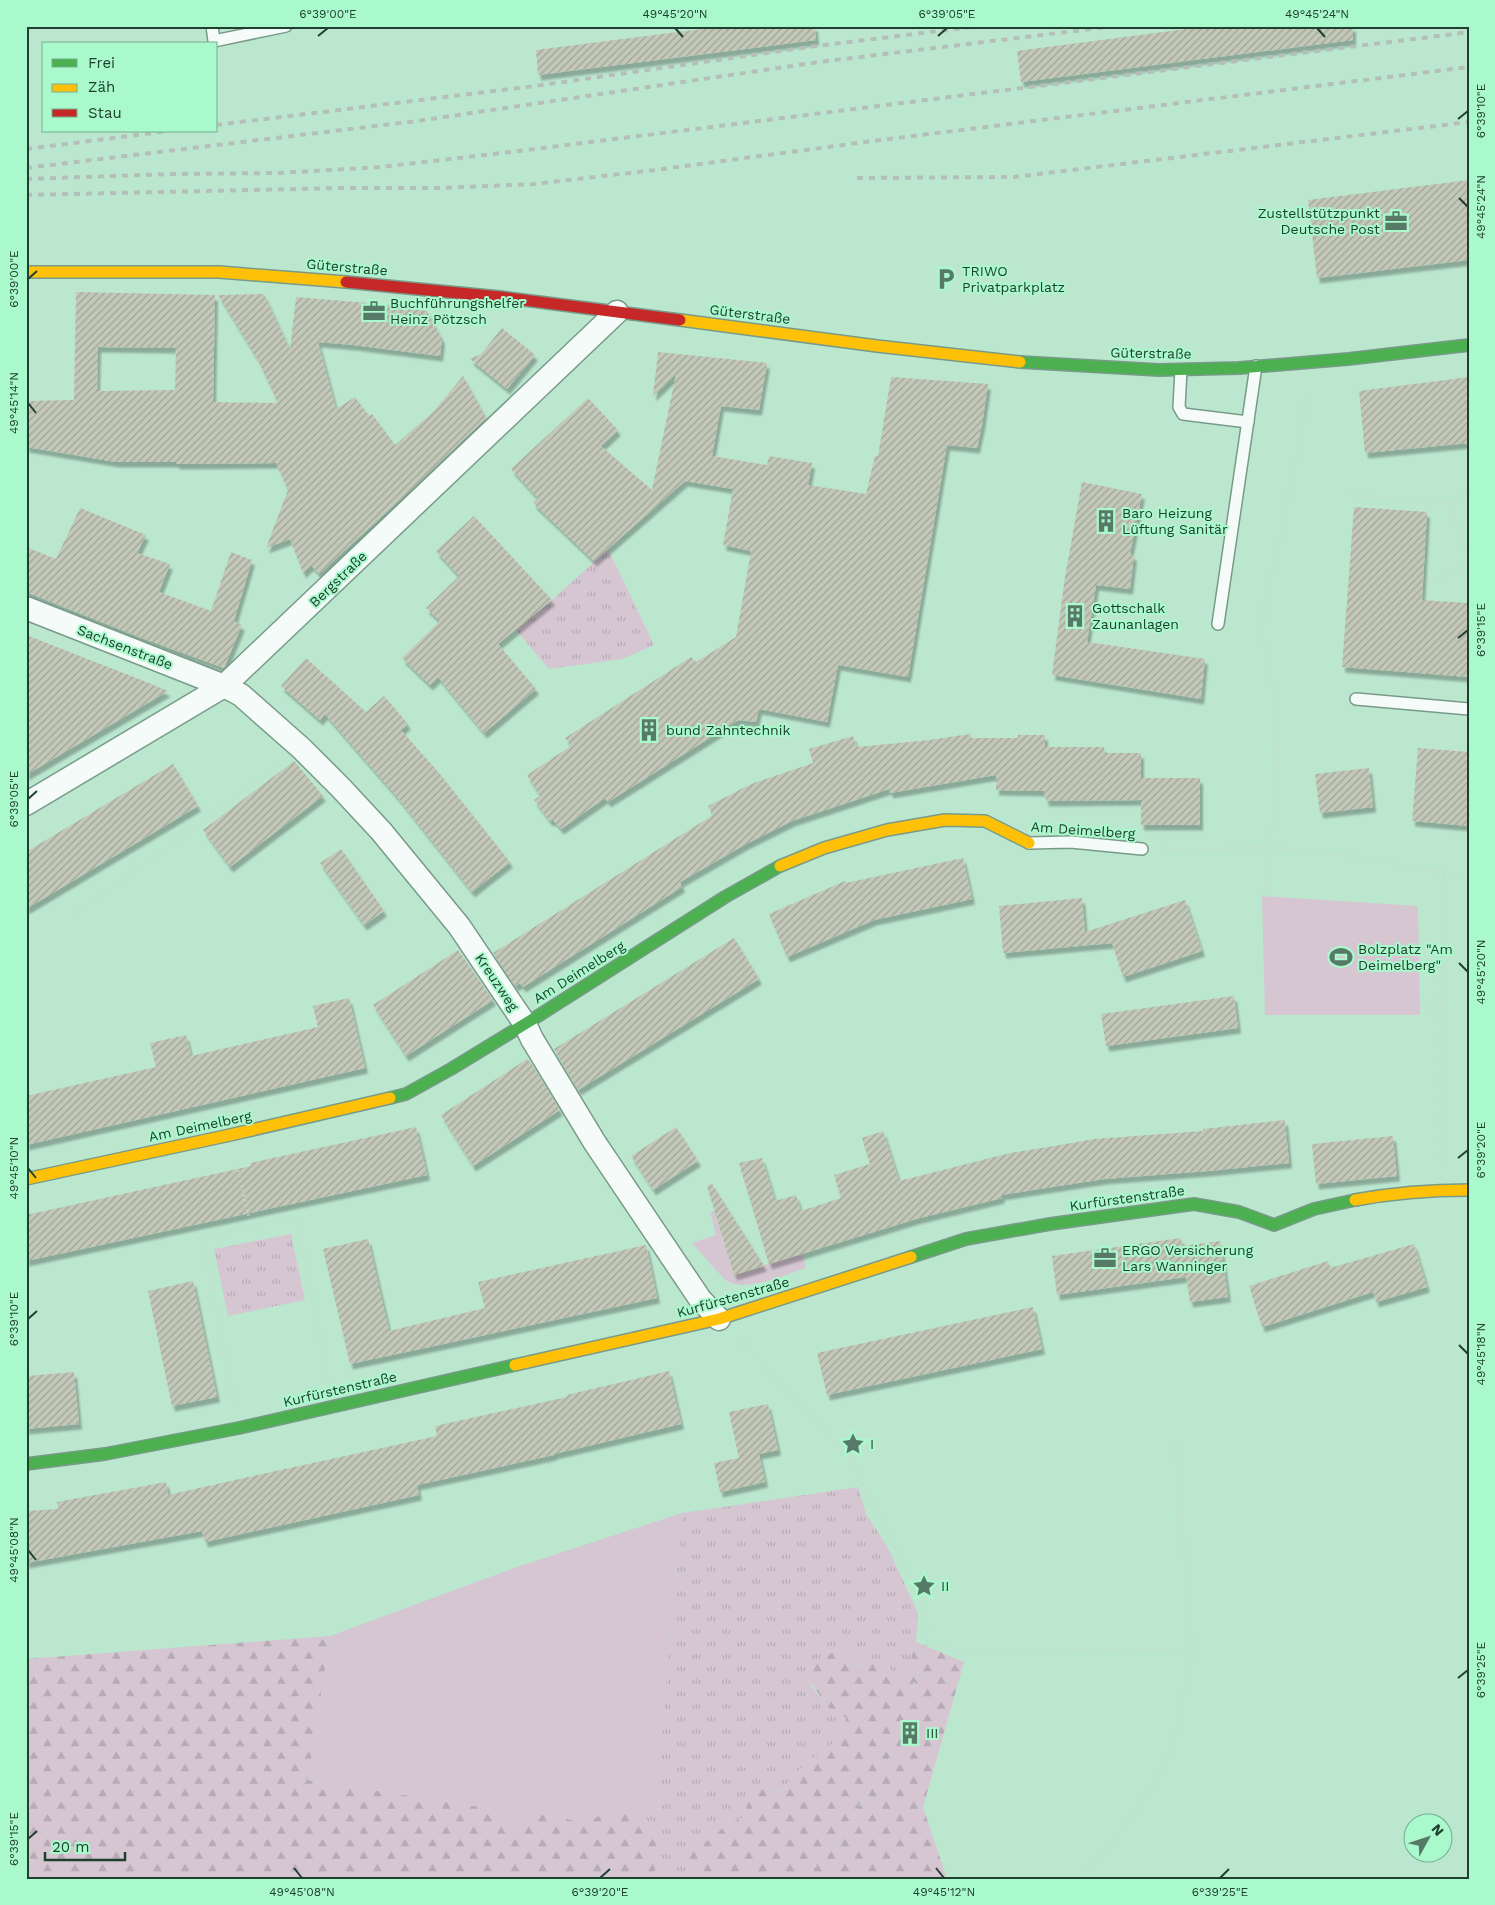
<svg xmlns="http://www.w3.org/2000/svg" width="1495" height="1905" viewBox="0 0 1495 1905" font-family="'Work Sans',sans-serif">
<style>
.grass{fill:url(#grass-tufts)}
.forest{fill:url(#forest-firs)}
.garden{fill:#d5c6d2}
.building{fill:url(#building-hatch);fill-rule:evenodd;filter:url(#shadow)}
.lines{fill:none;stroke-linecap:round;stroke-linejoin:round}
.lane-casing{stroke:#789b89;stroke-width:14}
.street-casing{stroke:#789b89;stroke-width:25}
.fast-casing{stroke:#789b89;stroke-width:14}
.slow-casing{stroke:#789b89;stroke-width:14}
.jam-casing{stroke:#789b89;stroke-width:14}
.path{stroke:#cad7d0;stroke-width:3;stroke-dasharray:1 4;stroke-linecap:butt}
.lane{stroke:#f5fbf8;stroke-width:11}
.street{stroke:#f5fbf8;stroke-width:22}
.fast{stroke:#4caf50;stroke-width:11}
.slow{stroke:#ffc107;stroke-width:11}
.jam{stroke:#c62828;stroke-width:11}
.rail{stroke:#b4bfb9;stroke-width:4;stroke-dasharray:6 6;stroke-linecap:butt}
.ticks{fill:none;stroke:#1f402f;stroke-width:2}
.labels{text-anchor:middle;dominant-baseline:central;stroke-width:4;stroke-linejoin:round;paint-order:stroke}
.poi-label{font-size:14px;fill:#1f402f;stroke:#aaf9cd;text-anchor:start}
.street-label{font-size:14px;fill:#1f402f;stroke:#aaf9cd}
.neatline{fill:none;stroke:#1f402f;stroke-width:2}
.ticks-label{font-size:12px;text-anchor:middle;fill:#1f402f}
</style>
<defs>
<pattern id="grass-tufts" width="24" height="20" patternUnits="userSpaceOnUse" patternTransform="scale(1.25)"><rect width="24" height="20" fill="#d5c6d2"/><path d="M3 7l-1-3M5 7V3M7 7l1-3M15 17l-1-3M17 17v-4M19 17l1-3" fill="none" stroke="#b6abb5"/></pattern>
<pattern id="forest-firs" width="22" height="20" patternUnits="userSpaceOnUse" patternTransform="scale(1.25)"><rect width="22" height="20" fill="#d5c6d2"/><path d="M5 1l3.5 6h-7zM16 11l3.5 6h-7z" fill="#b6abb5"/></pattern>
<pattern id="building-hatch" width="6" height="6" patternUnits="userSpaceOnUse" patternTransform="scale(1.25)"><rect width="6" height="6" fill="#c3c8b8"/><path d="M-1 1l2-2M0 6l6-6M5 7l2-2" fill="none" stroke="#9ea496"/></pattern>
<filter id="shadow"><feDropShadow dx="3" dy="5.5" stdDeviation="1" flood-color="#0004"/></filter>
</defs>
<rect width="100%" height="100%" fill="#bce7cf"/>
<g class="grass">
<path d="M608,549L654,645L622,659L549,669L516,630L552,600Z"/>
<path d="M291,1234L305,1300L228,1316L214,1249Z"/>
<path d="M858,1487L866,1514L887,1546L918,1613L916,1642L905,1679L895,1675L885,1663L850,1666V1657L846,1649L835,1652L821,1658L811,1685L827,1707L846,1718L841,1738C820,1753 797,1767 784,1790L751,1795L742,1818L727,1824L711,1839L696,1846L686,1857L690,1872L696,1879H644L652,1874L656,1837L640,1814L655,1801L682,1513Z"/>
</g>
<g class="forest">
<path d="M330,1636L308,1780L487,1808L513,1825L531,1821L554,1809L566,1818L579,1823L622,1808L640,1814L656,1837L659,1860L652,1874L644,1879H26V1659Z"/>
<path d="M916,1642L964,1662L923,1807L947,1879H696L690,1872L686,1857L696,1846L711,1839L727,1824L742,1818L751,1795L766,1787L776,1792L784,1790C798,1767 819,1753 841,1738L846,1718L827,1707L808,1677C811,1660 830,1652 846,1649L850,1657V1666H861L875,1658C889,1664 891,1674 905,1679Z"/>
</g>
<g class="garden">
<path d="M1262,896L1418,906L1420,1015H1265Z"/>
<path d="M714,1211L734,1275L802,1253L806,1268C786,1274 746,1293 727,1281C718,1274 701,1252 692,1243L716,1235L710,1212Z"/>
<path d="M682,1513L655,1801L640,1814L622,1808L579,1823L566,1818L554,1809L531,1821L522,1825H513L487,1808L308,1780L330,1636L517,1567Z"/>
</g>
<g class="building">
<path d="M725,26H815L816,40L538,75L536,50Z"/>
<path d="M1209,26H1353V40L1021,82L1017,51Z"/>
<path d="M1469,180V260L1317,278L1308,200Z"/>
<path d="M76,292L215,295L213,402L278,403L258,360L218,295L264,294L290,350L296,297L392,305V307L427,311L442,339L440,356L353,345L318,342L336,409L355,397L369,416L372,414L395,445L434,411L463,376L486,418L421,480L319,574L311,565L303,573L290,539L266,548L288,490L276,463L177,464L176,462H116L26,447V408H30L29,401L74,400ZM98,347L176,348L175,390L97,391Z"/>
<path d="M502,328L535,355L507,389L470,359L481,354Z"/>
<path d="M658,352L767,363L759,410L721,406L712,456L767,465L769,456L812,463L808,485L866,494L875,456H878L891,377L988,384L982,425L977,448L947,445L908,677L838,665L827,722L759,709L756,722L738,720L608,802L605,798L561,829L553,820L550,821L534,800L540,796L527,775L571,746L565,738L691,657L696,662L736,637L751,551L723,545L733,489L685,481L594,561L533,503L538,498L511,469L588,398L618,430L601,446L652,490L676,374L653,396Z"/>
<path d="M1469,377V443L1365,453L1359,391Z"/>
<path d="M1082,482L1142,494L1130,554L1134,555L1130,589L1096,585L1087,642L1205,659L1201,699L1052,675L1065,577Z"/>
<path d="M1354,507L1427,512L1422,600L1468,603L1467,619H1469V677L1342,667Z"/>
<path d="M80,508L146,535L137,553L170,564L159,592L211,611L231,552L252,560L234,621L242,625L224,668L139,637L26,592V547L56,559Z"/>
<path d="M474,516L552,600L498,644L536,689L484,733L438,677L430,685L402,658L440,621L426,608L459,576L436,551Z"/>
<path d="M26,635L149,683L168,691L26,775Z"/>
<path d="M306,658L366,712L384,696L408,724L401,730L439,773L510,862L472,892L398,798L325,714L320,720L281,686Z"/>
<path d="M970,734L971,738H1018V735H1045V747H1104L1105,753H1141V778H1200V825H1141V800L1046,801L1044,791L996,790V775L890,793L889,789L792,821L746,844L680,882L682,887L523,987L520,983L515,986L493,953L713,815L708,806L751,784L813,763L809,749L853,736L857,747L929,740Z"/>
<path d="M1418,748L1469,752V826L1412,821Z"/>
<path d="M294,761L323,796L230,867L203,830Z"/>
<path d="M173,764L198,806L26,909V852Z"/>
<path d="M1369,768L1373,807L1320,813L1315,774Z"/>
<path d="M341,849L384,911L364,925L320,863Z"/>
<path d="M963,858L972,899L874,920L787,957L769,914L845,881L846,883Z"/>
<path d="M1082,898L1085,932L1185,900L1202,951L1123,977L1112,943L1003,953L999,906Z"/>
<path d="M734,938L759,979L578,1090L554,1049Z"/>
<path d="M458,950L493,1000L406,1056L373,1005Z"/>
<path d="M1234,996L1238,1028L1106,1046L1101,1014Z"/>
<path d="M349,998L365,1068L26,1145V1096L156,1067L150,1043L186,1035L191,1056L318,1027L313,1006Z"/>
<path d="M527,1059L531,1063L560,1110L473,1166L441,1115Z"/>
<path d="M1285,1120L1289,1163L1208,1171L1104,1179L1001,1195L1002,1198L916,1219L769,1264L739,1163L762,1158L775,1201L796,1195L801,1211L841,1198L834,1175L870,1164L862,1138L883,1131L899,1181L1010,1153L1054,1146L1094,1139L1203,1131V1129Z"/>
<path d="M416,1127L427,1175L26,1261V1215L251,1166L250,1163Z"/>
<path d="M676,1127L698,1161L653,1190L631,1156Z"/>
<path d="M1393,1136L1397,1176L1316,1184L1312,1144Z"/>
<path d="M712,1184L764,1266L734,1275L707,1186Z"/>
<path d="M1181,1238L1182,1246L1220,1241L1228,1297L1190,1302L1186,1277L1057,1295L1052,1256Z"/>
<path d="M368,1239L389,1331L485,1308L478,1282L646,1245L657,1298L350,1364L323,1249Z"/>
<path d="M1414,1244L1427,1287L1376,1302L1373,1292L1262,1327L1249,1286L1328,1261L1330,1268Z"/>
<path d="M193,1281L217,1397L172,1406L148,1291Z"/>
<path d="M1033,1307L1042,1349L827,1395L817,1353Z"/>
<path d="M669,1371L681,1424L554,1454V1455L417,1485L419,1495L205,1542L202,1531L26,1563V1511L58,1509L57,1502L166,1482L168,1495L253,1476L437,1436L435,1426L567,1397V1395Z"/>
<path d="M74,1372L79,1424L26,1429V1376Z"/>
<path d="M768,1404L778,1450L759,1454L765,1482L720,1492L714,1463L739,1458L729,1412Z"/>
</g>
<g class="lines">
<defs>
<g id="lane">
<path d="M212,26L214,41L286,26"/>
<path d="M1181,370L1179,407L1183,414L1248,422"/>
<path d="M1218,624L1256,366"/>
<path d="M1356,699L1469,709"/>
<path d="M1029,843L1071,842L1142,849"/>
</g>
<g id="street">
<path d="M26,608L224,686L241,695L301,748L341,788L381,831L459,926L525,1024L532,1039L595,1143L700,1299L719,1319"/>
<path d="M26,804L224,686L617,312"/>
</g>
<g id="fast">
<path d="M1020,362L1159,370L1239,368L1348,359L1469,345"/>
<path d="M390,1098L406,1094L451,1069L538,1016L725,897L780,866"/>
<path d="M911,1257L966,1239L1050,1224L1194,1204L1239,1212L1274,1225L1314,1209L1355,1200"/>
<path d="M26,1464L105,1454L239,1428L515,1365"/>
</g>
<g id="slow">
<path d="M26,272H219L346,282"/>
<path d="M680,320L877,346L1020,362"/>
<path d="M780,866L824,848L887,830L945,820L985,821L1029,843"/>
<path d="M26,1179L230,1135L390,1098"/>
<path d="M1355,1200C1393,1193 1431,1190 1469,1190"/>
<path d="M515,1365L719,1319L911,1257"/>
</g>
<path id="jam" d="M346,282L500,297L680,320"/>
</defs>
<use href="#lane" class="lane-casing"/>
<use href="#street" class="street-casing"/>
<use href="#fast" class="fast-casing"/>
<use href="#slow" class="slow-casing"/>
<use href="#jam" class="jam-casing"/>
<g class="path">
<path d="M1467,443L1469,458"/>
<path d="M1350,495L1448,503L1469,488"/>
<path d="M1448,503L1469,560"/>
<path d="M1427,582L1455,572L1469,563"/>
<path d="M1160,849L1205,850L1268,847L1360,857L1444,873L1441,970V1163"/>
<path d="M1444,873L1469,879"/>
<path d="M1264,896L1275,802L1279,731L1276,702L1262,631L1265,601L1283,527L1304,415L1306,394"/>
<path d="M77,912L183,838L281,764"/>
<path d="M1420,1008H1441"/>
<path d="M236,1161L251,1226"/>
<path d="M740,1340L820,1423L841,1449L859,1477L876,1510L916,1590L927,1620V1644L890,1758L846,1826L805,1879"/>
<path d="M234,1402L202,1238L297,1216L328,1380"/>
<path d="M927,1644L959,1651L1193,1650"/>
<path d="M1078,1879L1115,1842L1171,1755L1193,1650L1175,1441"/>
</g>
<use href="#lane" class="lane"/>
<use href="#street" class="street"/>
<use href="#fast" class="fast"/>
<use href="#slow" class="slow"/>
<use href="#jam" class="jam"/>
<g class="rail">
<path d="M216,125L535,86L816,46L980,26"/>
<path d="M26,149L169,131"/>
<path d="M26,168L417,121L819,62L1116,26"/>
<path d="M857,178L1014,177L1469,122"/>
<path d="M26,179L171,174L279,173L381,167L519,151L1469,32"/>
<path d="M26,195L341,188H437L534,184L655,170L873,141L1469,67"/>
</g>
</g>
<path class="ticks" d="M675,28L683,37M1317,28L1325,37M318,36L328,28M938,36L947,28M1458,119L1468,111M1459,198L1468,207M28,279L37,271M28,403L36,413M1458,638L1468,630M28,799L37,791M1459,963L1468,972M1458,1158L1468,1150M28,1168L36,1178M28,1319L37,1311M1459,1345L1468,1354M28,1550L36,1560M1458,1678L1468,1670M28,1839L37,1831M294,1868L302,1878M936,1868L944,1878M600,1878L610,1869M1220,1878L1229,1869"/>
<defs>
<symbol id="office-bare" viewBox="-9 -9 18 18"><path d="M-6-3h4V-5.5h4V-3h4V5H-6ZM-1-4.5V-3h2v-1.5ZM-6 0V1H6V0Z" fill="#567a67" stroke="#aaf9cd" stroke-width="2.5" paint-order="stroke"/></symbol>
<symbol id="parking-bare" viewBox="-9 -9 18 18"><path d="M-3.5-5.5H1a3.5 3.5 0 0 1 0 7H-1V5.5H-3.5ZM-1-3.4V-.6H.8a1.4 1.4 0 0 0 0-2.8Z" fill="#567a67" stroke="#aaf9cd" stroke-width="2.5" paint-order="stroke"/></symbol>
<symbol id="building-bare" viewBox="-9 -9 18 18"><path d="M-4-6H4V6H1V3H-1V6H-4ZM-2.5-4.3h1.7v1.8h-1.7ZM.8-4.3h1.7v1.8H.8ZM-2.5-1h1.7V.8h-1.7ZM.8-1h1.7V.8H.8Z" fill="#567a67" stroke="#aaf9cd" stroke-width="2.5" paint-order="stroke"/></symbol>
<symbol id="stadium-bare" viewBox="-9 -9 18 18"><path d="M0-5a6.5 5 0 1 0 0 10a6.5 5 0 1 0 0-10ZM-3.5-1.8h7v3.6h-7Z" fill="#567a67" stroke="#aaf9cd" stroke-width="2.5" paint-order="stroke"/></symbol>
<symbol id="sight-bare" viewBox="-9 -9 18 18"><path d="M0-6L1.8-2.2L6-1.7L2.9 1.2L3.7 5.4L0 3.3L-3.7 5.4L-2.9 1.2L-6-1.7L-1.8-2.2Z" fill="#567a67" stroke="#aaf9cd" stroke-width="2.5" paint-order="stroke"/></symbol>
</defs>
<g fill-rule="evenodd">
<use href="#office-bare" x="1380" y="205" width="32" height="32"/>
<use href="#parking-bare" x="930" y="263" width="32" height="32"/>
<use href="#office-bare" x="358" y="295" width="32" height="32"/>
<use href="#building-bare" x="1090" y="505" width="32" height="32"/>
<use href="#building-bare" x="1059" y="600" width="32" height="32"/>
<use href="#building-bare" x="633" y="714" width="32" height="32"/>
<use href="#stadium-bare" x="1325" y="941" width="32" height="32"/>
<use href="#office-bare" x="1089" y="1242" width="32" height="32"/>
<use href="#sight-bare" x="837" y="1428" width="32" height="32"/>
<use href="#sight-bare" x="908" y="1570" width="32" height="32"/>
<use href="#building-bare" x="894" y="1717" width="32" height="32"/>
</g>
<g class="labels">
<g class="poi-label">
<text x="1380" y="213" text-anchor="end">Zustellstützpunkt<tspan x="1380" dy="16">Deutsche Post</tspan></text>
<text x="962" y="271">TRIWO<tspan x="962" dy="16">Privatparkplatz</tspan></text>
<text x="390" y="303">Buchführungshelfer<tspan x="390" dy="16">Heinz Pötzsch</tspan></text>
<text x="1122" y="513">Baro Heizung<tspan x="1122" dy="16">Lüftung Sanitär</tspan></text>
<text x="1092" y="608">Gottschalk<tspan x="1092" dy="16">Zaunanlagen</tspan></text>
<text x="666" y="730">bund Zahntechnik</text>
<text x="1358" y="949">Bolzplatz "Am<tspan x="1358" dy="16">Deimelberg"</tspan></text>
<text x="1122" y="1250">ERGO Versicherung<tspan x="1122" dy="16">Lars Wanninger</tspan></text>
<text x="870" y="1444">I</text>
<text x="941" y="1586">II</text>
<text x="926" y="1733">III</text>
</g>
<g class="street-label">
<text transform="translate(347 267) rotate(5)">Güterstraße</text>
<text transform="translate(750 314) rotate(7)">Güterstraße</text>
<text transform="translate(1151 353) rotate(1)">Güterstraße</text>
<text transform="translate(338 579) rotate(-44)">Bergstraße</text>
<text transform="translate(125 647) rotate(21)">Sachsenstraße</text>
<text transform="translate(1083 830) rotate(4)">Am Deimelberg</text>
<text transform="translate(579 972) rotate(-32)">Am Deimelberg</text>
<text transform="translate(497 982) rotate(56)">Kreuzweg</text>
<text transform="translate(200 1126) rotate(-12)">Am Deimelberg</text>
<text transform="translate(1127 1198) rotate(-8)">Kurfürstenstraße</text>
<text transform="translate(733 1297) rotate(-16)">Kurfürstenstraße</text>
<text transform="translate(340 1389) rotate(-13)">Kurfürstenstraße</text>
</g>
</g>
<rect width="1495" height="1905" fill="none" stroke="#aaf9cd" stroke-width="55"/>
<rect x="42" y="42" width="175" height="90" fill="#aaf9cd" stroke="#72af8e"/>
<rect x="52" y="59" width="25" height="8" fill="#4caf50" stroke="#72af8e"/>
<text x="88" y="68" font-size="15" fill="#1f402f">Frei</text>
<rect x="52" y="84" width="25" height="8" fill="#ffc107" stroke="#72af8e"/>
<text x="88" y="92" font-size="15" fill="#1f402f">Zäh</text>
<rect x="52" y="109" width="25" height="8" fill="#c62828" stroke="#72af8e"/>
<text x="88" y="118" font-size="15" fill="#1f402f">Stau</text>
<g transform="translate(1428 1838) rotate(50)"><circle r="24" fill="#aaf9cd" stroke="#72af8e"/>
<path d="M0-4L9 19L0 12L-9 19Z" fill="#567a67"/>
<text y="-8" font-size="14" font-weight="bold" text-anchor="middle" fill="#1f402f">N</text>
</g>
<path d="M45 1852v8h80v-8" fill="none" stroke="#1f402f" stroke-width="2.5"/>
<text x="52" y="1852" font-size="15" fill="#1f402f" stroke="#aaf9cd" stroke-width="4" paint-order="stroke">20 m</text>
<rect x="28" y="28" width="1440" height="1850" class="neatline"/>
<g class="ticks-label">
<text x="328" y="18">6°39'00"E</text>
<text x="675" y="18">49°45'20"N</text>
<text x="947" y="18">6°39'05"E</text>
<text x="1317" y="18">49°45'24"N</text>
<text transform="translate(1481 111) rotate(-90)" y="4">6°39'10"E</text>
<text transform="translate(1481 207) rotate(-90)" y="4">49°45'24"N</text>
<text transform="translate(14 279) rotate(-90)" y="4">6°39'00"E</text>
<text transform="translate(14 403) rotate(-90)" y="4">49°45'14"N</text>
<text transform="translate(1481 630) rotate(-90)" y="4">6°39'15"E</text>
<text transform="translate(14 799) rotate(-90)" y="4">6°39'05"E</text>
<text transform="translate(1481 972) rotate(-90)" y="4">49°45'20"N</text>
<text transform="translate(1481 1150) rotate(-90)" y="4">6°39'20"E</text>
<text transform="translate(14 1168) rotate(-90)" y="4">49°45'10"N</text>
<text transform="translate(14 1319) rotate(-90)" y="4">6°39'10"E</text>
<text transform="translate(1481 1354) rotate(-90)" y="4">49°45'18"N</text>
<text transform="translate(14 1550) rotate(-90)" y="4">49°45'08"N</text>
<text transform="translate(1481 1670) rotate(-90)" y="4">6°39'25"E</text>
<text transform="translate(14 1839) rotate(-90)" y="4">6°39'15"E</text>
<text x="302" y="1896">49°45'08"N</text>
<text x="600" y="1896">6°39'20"E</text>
<text x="944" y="1896">49°45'12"N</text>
<text x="1220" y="1896">6°39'25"E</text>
</g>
</svg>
